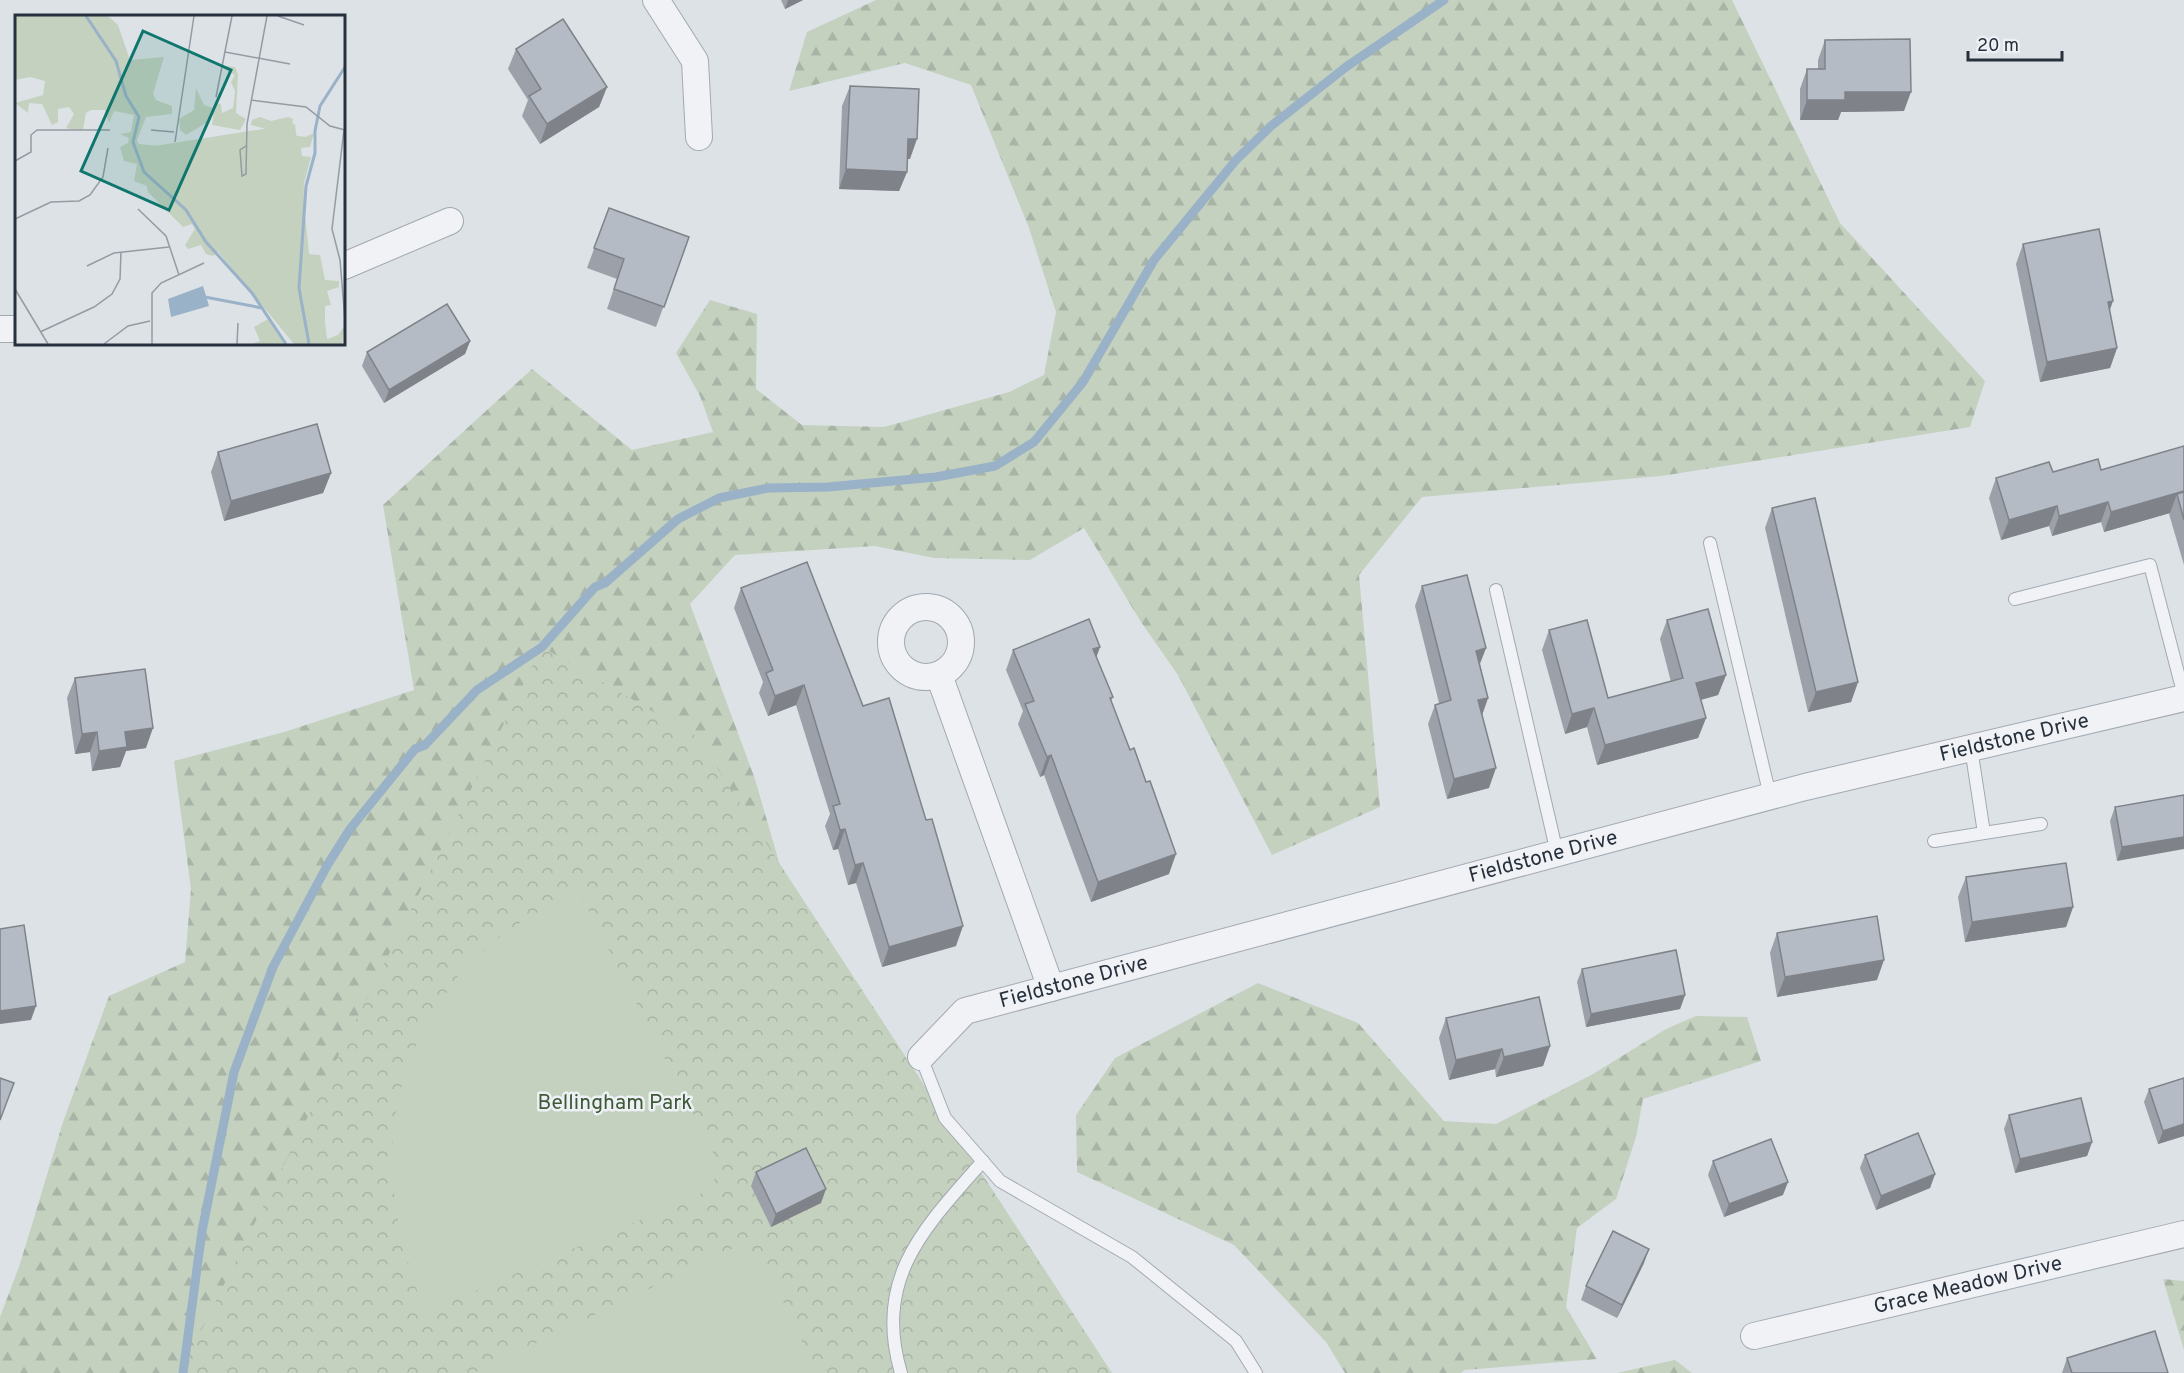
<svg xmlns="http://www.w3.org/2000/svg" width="2184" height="1373" viewBox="0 0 2184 1373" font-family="Overpass,sans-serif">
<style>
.forest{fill:url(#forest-firs)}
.park{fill:url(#park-crowns)}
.pitch{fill:#c4d1bf}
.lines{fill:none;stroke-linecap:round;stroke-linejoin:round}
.stream{stroke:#99b2c7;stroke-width:9}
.lane-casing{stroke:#a3a9b1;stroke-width:14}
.street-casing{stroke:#a3a9b1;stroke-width:28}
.lane{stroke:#f0f2f5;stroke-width:12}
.street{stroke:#f0f2f5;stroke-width:26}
.wall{fill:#9ca1a9}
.shaded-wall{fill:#7f8389}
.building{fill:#b5bbc4;stroke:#7f8389;stroke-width:1.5}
.labels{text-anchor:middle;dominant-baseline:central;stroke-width:5;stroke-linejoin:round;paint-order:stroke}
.street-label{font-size:21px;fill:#27303d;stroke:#edf0f5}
.park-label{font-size:21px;fill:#3e5935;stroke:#edf0f5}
.inset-river{fill:none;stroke:#99b2c7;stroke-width:3}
.inset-road{fill:none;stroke:#949ba3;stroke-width:1.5}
.view{fill:#0f766e;fill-opacity:0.15;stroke:#0f766e;stroke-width:3}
.inset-edge{fill:none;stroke:#27303d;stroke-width:3}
</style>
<defs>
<pattern id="forest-firs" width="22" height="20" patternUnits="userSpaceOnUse" patternTransform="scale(1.5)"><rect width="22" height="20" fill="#c4d1bf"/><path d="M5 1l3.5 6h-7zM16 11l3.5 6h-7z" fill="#a8b4a5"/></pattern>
<pattern id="park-crowns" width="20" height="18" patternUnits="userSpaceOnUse" patternTransform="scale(1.5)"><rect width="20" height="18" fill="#c4d1bf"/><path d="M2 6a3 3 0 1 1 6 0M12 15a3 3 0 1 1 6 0" fill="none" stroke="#a8b4a5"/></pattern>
</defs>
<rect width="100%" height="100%" fill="#dde2e7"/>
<g class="forest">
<path d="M876,0H1732L1840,223L1985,381L1970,427L1661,476L1422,497L1359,575L1380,807L1272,855L1178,675L1141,622L1084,528L1030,560L934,558L875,546L735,555L690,604L755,779L822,1011L303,1373H0V1317L20,1264L63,1122L109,996L185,962L191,889L174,761L284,732L414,690L383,505L532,369L632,450L713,432L700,396L676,353L710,300L757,314L756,389L802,425L884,427L1009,392L1044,375L1056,312L1029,228L971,85L905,63L789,91L807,32Z"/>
<path d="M1258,983L1358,1023L1444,1121L1496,1124L1593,1074L1666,1029L1696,1016L1747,1017L1761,1061L1643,1099L1636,1137L1616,1199L1577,1228L1566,1307L1597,1359L1465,1370L1461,1373H1345L1326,1342L1234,1245L1077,1172L1076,1115L1115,1058Z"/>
<path d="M2163,1279L2184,1281V1350Z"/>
<path d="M1675,1360L1692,1373H1617L1674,1360Z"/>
</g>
<path class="park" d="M542,647L697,737L1112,1373H180Z"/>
<g class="pitch">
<path d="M577,888L718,1162L712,1189L424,1313L401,1240L390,1169L397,1100L421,1032L461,971L505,932Z"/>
<path d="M736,1247L760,1253L817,1373H474Z"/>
</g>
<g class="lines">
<path class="stream" d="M183,1373L202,1231L234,1072L273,967L328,864L350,829L415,749L425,745L477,690L542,647L595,587L605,583L678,519L719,498L768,488L828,487L936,477L995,466L1034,442L1083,382L1154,260L1236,160L1271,126L1346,67L1444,0"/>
<defs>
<g id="lane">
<path d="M1710,543L1770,796"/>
<path d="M1496,590L1557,853"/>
<path d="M2015,599L2150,565L2184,696"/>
<path d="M1971,748L1984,833"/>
<path d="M1934,841L2041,824"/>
<path d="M921,1057L945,1118L1000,1181L1132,1257L1236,1341L1256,1373"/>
<path d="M901,1373C873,1278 924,1228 983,1161"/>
</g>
<g id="street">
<path d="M656,0L695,61L699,137"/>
<path d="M344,266L450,221"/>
<path d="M0,329H16"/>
<circle cx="926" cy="642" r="35"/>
<path d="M939,675L1051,988"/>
<path id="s1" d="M921,1057L965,1011L1805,787L2184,698"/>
<path id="s2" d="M1754,1336L2184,1234"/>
</g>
</defs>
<use href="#lane" class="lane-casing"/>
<use href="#street" class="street-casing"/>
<use href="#lane" class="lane"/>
<use href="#street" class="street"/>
</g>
<g class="wall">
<path d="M781,0H803L785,9Z"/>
<path d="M1825,40L1904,111L1841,112L1838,120H1800V89L1807,69H1818V60Z"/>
<path d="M516,49L607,87L599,107L540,144L522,116L528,100L508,69Z"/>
<path d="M850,86L910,159H907V172L899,191L839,189L842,106Z"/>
<path d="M609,208L689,237L656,327L607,309L617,279L587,268Z"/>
<path d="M2023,244L2110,311L2117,348L2110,368L2040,382L2016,264Z"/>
<path d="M470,341L465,354L384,403L362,366L367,352Z"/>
<path d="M2184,446V565L2169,514L2170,513L2104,532L2101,522L2052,536L2049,526L2001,540L1989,498L1996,478L2053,472L2101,470Z"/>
<path d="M218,452L331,473L323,493L224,521L211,472Z"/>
<path d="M1772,508L1858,682L1851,702L1808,712L1765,528Z"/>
<path d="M807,562L956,946L882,967L856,883L848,885L838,849L833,850L825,826L830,814L796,705L768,716L759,693L763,682L734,608L741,588Z"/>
<path d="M1422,586L1486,648L1480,664L1488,698L1482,715L1489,788L1447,799L1428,724L1435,705L1439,703L1415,606Z"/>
<path d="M1667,620L1726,675L1718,695L1701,700L1706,718L1698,738L1597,765L1587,727L1565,734L1542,650L1549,630L1608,698L1671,682L1660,639Z"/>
<path d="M1013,650L1096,657L1113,697L1111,702L1169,874L1091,902L1044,775L1040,777L1018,724L1023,711L1006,670Z"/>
<path d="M75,678L146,748L126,751L120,767L92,771L90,752L75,754L67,698Z"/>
<path d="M2184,795L2117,861L2110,821L2115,807Z"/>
<path d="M1966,877L2073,907L2066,927L1965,942L1958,897Z"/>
<path d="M1777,933L1877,980L1777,997L1770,953Z"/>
<path d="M1582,969L1685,995L1680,1009L1586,1027L1577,982Z"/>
<path d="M1446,1018L1550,1046L1543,1066L1496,1077L1495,1069L1449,1080L1439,1038Z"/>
<path d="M2184,1078V1136L2158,1144L2144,1102L2149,1089Z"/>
<path d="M2009,1115L2092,1142L2087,1156L2015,1173L2004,1129Z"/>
<path d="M1865,1155L1935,1174L1930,1188L1876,1210L1860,1168Z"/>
<path d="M1713,1161L1783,1195L1724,1217L1708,1175Z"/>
<path d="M756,1172L821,1203L771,1227L751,1186Z"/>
<path d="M1644,1263L1617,1318L1581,1300L1586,1286Z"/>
<path d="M2067,1358L2168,1373H2062Z"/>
</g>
<g class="shaded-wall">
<path d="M788,0H803L785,9Z"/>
<path d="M607,87L599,107L540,144L547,124Z"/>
<path d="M1845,92H1911L1904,111L1841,112L1838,120H1800L1807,100Z"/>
<path d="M908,139H917L910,159H901Z"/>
<path d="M846,169L907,172L899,191L839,189Z"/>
<path d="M2113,301L2106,321L2108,302Z"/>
<path d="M470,341L465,354L384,403L389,390Z"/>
<path d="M2117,348L2110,368L2040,382L2047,362Z"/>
<path d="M331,473L323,493L224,521L231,501Z"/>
<path d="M2184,491V509L2177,494L2170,513L2104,532L2111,512Z"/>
<path d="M2108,502L2101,522L2052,536L2059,516Z"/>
<path d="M2057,506L2049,526L2001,540L2009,520Z"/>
<path d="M1100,647L1093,667V649Z"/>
<path d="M1486,648L1478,668L1476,651Z"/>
<path d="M1726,675L1718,695L1689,703L1696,683Z"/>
<path d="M1858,682L1851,702L1808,712L1816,692Z"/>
<path d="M804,685L796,705L768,716L775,696Z"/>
<path d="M1488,698L1481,718L1478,700Z"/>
<path d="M1594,708L1587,727L1565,734L1572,714Z"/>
<path d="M1706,718L1698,738L1597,765L1605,745Z"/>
<path d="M153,728L146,748L126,751L120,767L92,771L99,751L125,732Z"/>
<path d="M97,732L90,752L75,754L82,734Z"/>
<path d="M1051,755L1044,775L1040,777L1047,757Z"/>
<path d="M1496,768L1489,788L1447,799L1454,779Z"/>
<path d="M845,829L838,849L833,850L840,830Z"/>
<path d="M2184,837V849L2117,861L2122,847Z"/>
<path d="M1176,854L1169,874L1091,902L1098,882Z"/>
<path d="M863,863L856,883L848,885L855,865Z"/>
<path d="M2073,907L2066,927L1965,942L1972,922Z"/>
<path d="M963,926L956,946L882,967L889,947Z"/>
<path d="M1884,960L1877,980L1777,997L1785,977Z"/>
<path d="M1685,995L1680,1009L1586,1027L1591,1014Z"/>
<path d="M36,1006L31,1020L0,1024V1011Z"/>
<path d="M1550,1046L1543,1066L1496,1077L1504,1057Z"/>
<path d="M1502,1049L1495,1069L1449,1080L1456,1060Z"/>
<path d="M2184,1124V1136L2158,1144L2163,1131Z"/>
<path d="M2092,1142L2087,1156L2015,1173L2020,1159Z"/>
<path d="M1935,1174L1930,1188L1876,1210L1881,1196Z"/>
<path d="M1788,1182L1783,1195L1724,1217L1729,1204Z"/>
<path d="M826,1189L821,1203L771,1227L776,1214Z"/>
<path d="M1649,1249L1644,1263L1617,1318L1622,1305Z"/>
</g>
<g class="building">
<path d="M563,19L607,87L547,124L529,96L541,89L516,49Z"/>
<path d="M1910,39L1911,92H1845V100H1807V69H1825V40Z"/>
<path d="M850,86L919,89L917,139H908L907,172L846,169Z"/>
<path d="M609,208L689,237L664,307L614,289L624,259L594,248Z"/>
<path d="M2099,229L2113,301L2108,302L2117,348L2047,362L2023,244Z"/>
<path d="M447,304L470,341L389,390L367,352Z"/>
<path d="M317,424L331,473L231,501L218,452Z"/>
<path d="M2184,446V491L2111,512L2108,502L2059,516L2057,506L2009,520L1996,478L2049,462L2053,472L2098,459L2101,470Z"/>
<path d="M2184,492V520L2177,494Z"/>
<path d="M1815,498L1858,682L1816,692L1772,508Z"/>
<path d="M807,562L863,706L889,698L926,820L932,819L963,926L889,947L863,863L855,865L845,829L840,830L833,806L840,804L804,685L775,696L766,673L773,670L741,588Z"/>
<path d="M1467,575L1486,648L1476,651L1488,698L1478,700L1496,768L1454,779L1435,705L1451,700L1422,586Z"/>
<path d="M1708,609L1726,675L1696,683L1706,718L1605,745L1594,708L1572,714L1549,630L1587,620L1608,698L1683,678L1667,620Z"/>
<path d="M1089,619L1100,647L1093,649L1113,697L1110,698L1130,750L1134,748L1146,782L1150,781L1176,854L1098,882L1051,755L1047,757L1025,704L1034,701L1013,650Z"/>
<path d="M145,669L153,728L125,732L127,747L99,751L97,732L82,734L75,678Z"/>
<path d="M2184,795V837L2122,847L2115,807Z"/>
<path d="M2066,863L2073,907L1972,922L1966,877Z"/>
<path d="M1877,916L1884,960L1785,977L1777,933Z"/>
<path d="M24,925L36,1006L0,1011V929Z"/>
<path d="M1676,950L1685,995L1591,1014L1582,969Z"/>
<path d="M1539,997L1550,1046L1504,1057L1502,1049L1456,1060L1446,1018Z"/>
<path d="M0,1078L14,1083L0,1120Z"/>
<path d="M2184,1078V1124L2163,1131L2149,1089Z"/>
<path d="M2081,1098L2092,1142L2020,1159L2009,1115Z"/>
<path d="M1918,1133L1935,1174L1881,1196L1865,1155Z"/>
<path d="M1771,1139L1788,1182L1729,1204L1713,1161Z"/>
<path d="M806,1148L826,1189L776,1214L756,1172Z"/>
<path d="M1613,1231L1649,1249L1622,1305L1586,1286Z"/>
<path d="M2155,1331L2168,1373H2072L2067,1358Z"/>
</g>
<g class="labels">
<g class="street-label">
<text stroke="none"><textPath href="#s1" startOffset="1148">Fieldstone Drive</textPath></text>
<text stroke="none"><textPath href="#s1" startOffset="662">Fieldstone Drive</textPath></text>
<text stroke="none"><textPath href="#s1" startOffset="176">Fieldstone Drive</textPath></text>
<text stroke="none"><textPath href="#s2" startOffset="220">Grace Meadow Drive</textPath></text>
</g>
<g class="park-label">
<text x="615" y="1103">Bellingham Park</text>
</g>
</g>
<g transform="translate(15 15)">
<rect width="330" height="330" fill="#dde2e7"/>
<path d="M0,1H93L103,10L115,45L149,42L138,79L141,85L157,91V99L131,102L122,125L124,129L154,132L205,234L198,241L191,239L186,230L173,234L170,230L180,214L177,209L168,212L133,177L132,171L119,166L122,149L109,146L105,132L113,128L114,123L105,119L116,117L119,100L99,96L94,108L90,95H76L71,98L68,115L57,114L51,113L59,99L54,92L43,94V107L37,110L27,89L14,88L13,98L0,88L28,80L30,66L15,62L0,65ZM211,51L220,52L223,59L221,98L231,104L225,115L197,110L200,88L206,89L207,98L218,93L220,76L216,67L220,60L209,54ZM181,73L189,90L198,93L196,105L171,120L165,115L164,104L179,95ZM245,102L256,106L273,102L278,104L277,120L290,122L299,118L295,132L286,133L287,141L296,142L289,168L286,329L255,115L236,110L237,105ZM292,239L305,240L310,265L324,266V272L312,276L316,290L310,291V307L312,324L323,320L330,310L327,329H297ZM253,304L267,325L269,329H237L245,326L239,312Z" fill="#c4d1bf"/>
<path d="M280,109L304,329H279L123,140L133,132Z" fill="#c4d1bf"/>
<path d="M239,133H261V168H239ZM177,143H189L187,154L178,164L167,166V144ZM139,144H162V166L144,158Z" fill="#c4d1bf"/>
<path d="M188,271L194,291L156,302L153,284Z" fill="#99b2c7"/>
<path class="inset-river" d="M71,1L101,46L111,81L124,102L118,127L129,157L171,195L191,227L237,278L271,329M190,282L247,293M294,329L284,273L291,171L300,138V116L305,91L330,52"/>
<path class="inset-road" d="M263,1L289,10M210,37L275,49M201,82L217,1M236,85L291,92L315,111L330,115M136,115L159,117M329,115L317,214L325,245L330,305M160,127L179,1M231,131L225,135L227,161L231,159L232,109L252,1M0,146L16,137V120L22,115H95M123,194L151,221L164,260M0,204L36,187L64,186L75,180L88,162L93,133M72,251L99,238L154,232M0,274L33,329M25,317L79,292L97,279L105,264L106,237M89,329L113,311L135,306M137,329V278L146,268L189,248M222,329L223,308"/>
<path class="view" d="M128,16L216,55L154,195L66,156Z"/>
<rect width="330" height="330" class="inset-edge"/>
</g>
<path d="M1968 51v9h94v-9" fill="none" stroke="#27303d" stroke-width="3"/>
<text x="1977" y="51" font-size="18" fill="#27303d" stroke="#edf0f5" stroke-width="4.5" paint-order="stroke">20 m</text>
</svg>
